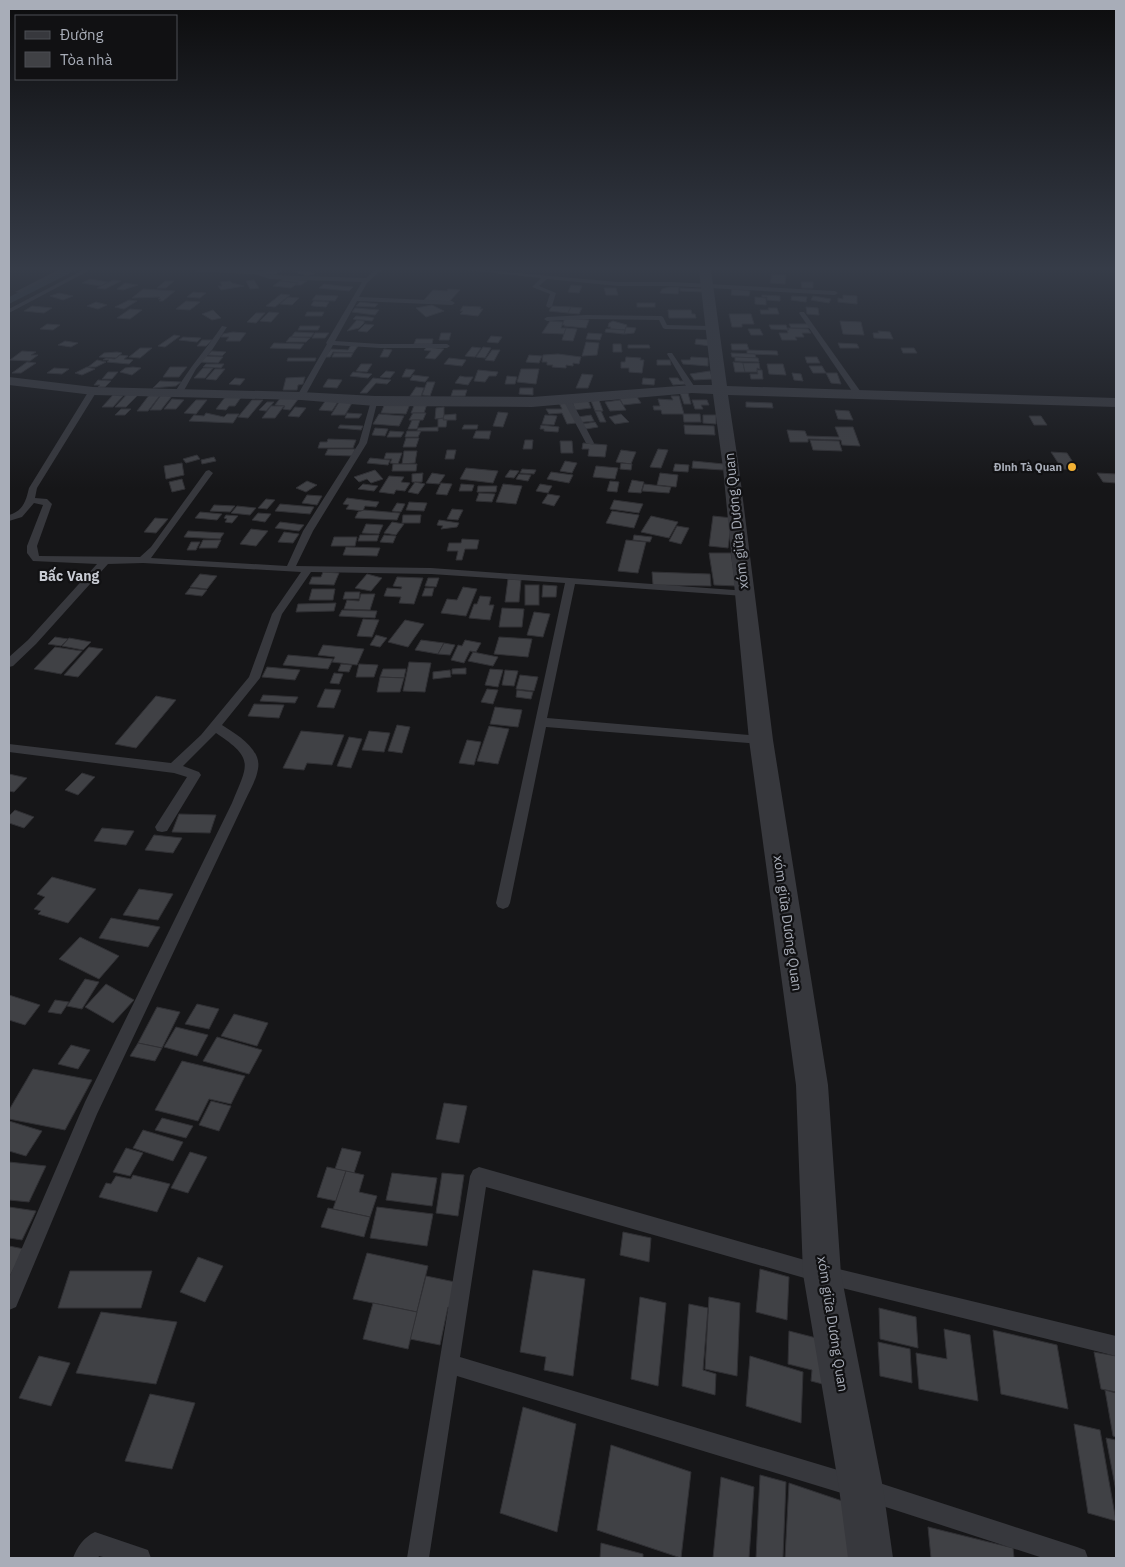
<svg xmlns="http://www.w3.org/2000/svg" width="1125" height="1567" viewBox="0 0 1125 1567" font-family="'IBM Plex Sans',sans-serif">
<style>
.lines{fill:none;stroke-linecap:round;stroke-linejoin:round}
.canal{fill:#2c353c;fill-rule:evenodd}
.building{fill:#404145;stroke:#303034}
.lane{fill:#37383d;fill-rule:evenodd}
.street{fill:#37383d;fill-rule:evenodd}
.poi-dot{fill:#f2b134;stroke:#111113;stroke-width:2}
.labels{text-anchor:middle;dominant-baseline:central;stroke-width:4.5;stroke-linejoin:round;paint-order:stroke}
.far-poi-label{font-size:11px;font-weight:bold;fill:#a8adb8;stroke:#111113;text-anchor:end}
.street-label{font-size:14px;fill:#a8adb8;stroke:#111113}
.far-quarter-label{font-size:14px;font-weight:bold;fill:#c9ccd4;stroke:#111113}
</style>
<rect width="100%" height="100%" fill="#161618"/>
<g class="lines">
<path class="canal" d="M64,270H76L9,304V297Z"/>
</g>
<g class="building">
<path d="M264,270H277L282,271L273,275L259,272Z"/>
<path d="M305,270L314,273V274L307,276L295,272Z"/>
<path d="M772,274L786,275L785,284L770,283Z"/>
<path d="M284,278L307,281L301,285H296L298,283L280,281Z"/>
<path d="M90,279L108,282L101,286L82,283Z"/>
<path d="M113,280L121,281L105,289L97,288Z"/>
<path d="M254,280L259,288L250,289L246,281Z"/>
<path d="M165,281H174L166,288H157Z"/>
<path d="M230,281L232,283L244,286L221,290L218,286H222L220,282Z"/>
<path d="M280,281L298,283L291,288L273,286Z"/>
<path d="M801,282H813V288H802Z"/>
<path d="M125,283L138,285L123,290L117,289Z"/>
<path d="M324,284L340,286L353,287L349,291L319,288Z"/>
<path d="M571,285L582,286L579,293L568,292Z"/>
<path d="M669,287H679L678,294L660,293L662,289Z"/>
<path d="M604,288H616L618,295H606Z"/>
<path d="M680,288L704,289V292L680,291Z"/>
<path d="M143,289L175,291L163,301H159L161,299H158L160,297L132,298Z"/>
<path d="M448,289L460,290L449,302L424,300L433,290L447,291Z"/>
<path d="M732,289L750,291L749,296L731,295Z"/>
<path d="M193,292L206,293L200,298L187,297Z"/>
<path d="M59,293L73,296L63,300L50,296Z"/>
<path d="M281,294L290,295L275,307L266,306Z"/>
<path d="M316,295L338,296L335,301L312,300Z"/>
<path d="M762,295L780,296V301L767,300V297H762Z"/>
<path d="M843,295L857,296V304L838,302V298L843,299Z"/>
<path d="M792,296L807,297L806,302L791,300Z"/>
<path d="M813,296L831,299L829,303L811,300Z"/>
<path d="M288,297L299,298L292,305L280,304Z"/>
<path d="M755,297L766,298V305L755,304Z"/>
<path d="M129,300L137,301L124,309L115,307Z"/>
<path d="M186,301L200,302L190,310L176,309Z"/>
<path d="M314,301L329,302L326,307L313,306L311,305Z"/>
<path d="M96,302L107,305L98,309L87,306Z"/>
<path d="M360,302L378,304L375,307L356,306Z"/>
<rect x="637" y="303" width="18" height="4"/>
<path d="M432,305L444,311L426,317L416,308Z"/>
<path d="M32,306L52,308L44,313L24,311Z"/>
<path d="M463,306L481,307L480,309H483L478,316L460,314L463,311H460Z"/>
<path d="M552,306L571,307L568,313L549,311Z"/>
<path d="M571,307L582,308L579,314L568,313Z"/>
<path d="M806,307L818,308L819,315L807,314Z"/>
<path d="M355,308L379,310L375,315L352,312Z"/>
<path d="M768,308H777L779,314H761L760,310H769Z"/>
<path d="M130,309L142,310L130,319L117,318Z"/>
<path d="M213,310L221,318L212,320L202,314Z"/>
<path d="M668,310H691L692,314H695L696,318H669Z"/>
<path d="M269,312L279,313L271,322L260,321Z"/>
<path d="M307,312H324L322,316H305Z"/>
<path d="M256,313H265L256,323L247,322Z"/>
<path d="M729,314H751L754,324H742V327H732Z"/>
<path d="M356,316L369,317L374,318L372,321L353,319Z"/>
<path d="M565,318L589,320L586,328L564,326L565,325H562Z"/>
<path d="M357,320L364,321V323L359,328L347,331Z"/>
<path d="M550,321L563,322L561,328H566L564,334L542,333Z"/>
<path d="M613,321L627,325L625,330L610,329L611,327H608L609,323Z"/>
<path d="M840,321L861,322L864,335L843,334Z"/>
<path d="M47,324L60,325L53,330L40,329Z"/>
<path d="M365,324L374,325L367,332L358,331Z"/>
<path d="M789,324H808L810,328H791Z"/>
<path d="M769,325H786L788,330L771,329Z"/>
<path d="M300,326H320L318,330H298Z"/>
<path d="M626,327L636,328L634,333L624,334Z"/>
<path d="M566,328L577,329L573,341L562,340Z"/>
<path d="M788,328L808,329L811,333H802L804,337H795L797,340H782L779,333H788L787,330H789Z"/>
<path d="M606,329H610L625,330L624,334L605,332Z"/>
<path d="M748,329H760L763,335H751Z"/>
<path d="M878,331L890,332L893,339L874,338L873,333H879Z"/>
<path d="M233,332L246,333L240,341H226L229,337H221L223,334Z"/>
<path d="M295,332L314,333L311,337H291Z"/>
<path d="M315,333H329L325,338H312Z"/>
<path d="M441,333H451L449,340H439Z"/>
<path d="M588,333L602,334L600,340L586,339Z"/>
<path d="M174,335L180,336L165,347L158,346Z"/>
<path d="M491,336L502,337L498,343L487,342Z"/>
<path d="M183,337L201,338L197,342L179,340Z"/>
<path d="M290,337L310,338L306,342H286Z"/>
<path d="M416,339H433L432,344H414Z"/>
<path d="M696,339L711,340L710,346L695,344Z"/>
<path d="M202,340H212L206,346H197Z"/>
<path d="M65,341L78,343L71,347L58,345Z"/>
<path d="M586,342L599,343L597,355L582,356Z"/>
<path d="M274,343L304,344L300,349L270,348Z"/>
<path d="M838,343L857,344L859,348H840Z"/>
<path d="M613,344H621L622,352H613Z"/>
<path d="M731,344H747L749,350H732Z"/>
<path d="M351,345L358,346L353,353L333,352L330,357H325L331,349L348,350Z"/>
<path d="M628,345H649L650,348H628Z"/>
<path d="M427,347L444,349L435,359L425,358L431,351L424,350Z"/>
<path d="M472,347L481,348L475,357L465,356Z"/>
<path d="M483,347L491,348L485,358L476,357Z"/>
<path d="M140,348H152L140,358L129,357Z"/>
<path d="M901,348H914L917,353H903Z"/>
<path d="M384,349L392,350L388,357H380Z"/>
<path d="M492,350H500L494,361L485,360Z"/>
<path d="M747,350L777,351L778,355L747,354Z"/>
<path d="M22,351L36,352L31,355H38L30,361L10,360Z"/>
<path d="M212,351L226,352L222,356L208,355Z"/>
<path d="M117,352L122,353L116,358L99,357L104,353Z"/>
<path d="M334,353H353L351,357H332Z"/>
<path d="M731,353L755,354L756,358L732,357Z"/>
<path d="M558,354L581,357L579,364L573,363V366L566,365V368L552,367L553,365H547V362H542L543,355Z"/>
<path d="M120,355L128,356L124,359L133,360L129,364L107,362L109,360H103L106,358L115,359Z"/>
<path d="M529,355L542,356L539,363L526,362Z"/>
<path d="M206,356L223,357L218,363L200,362Z"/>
<path d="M626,357L641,358L640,360H644L642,373L629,372V368H621V362H625Z"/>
<path d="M691,357L708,358V366L683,364L681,360H690Z"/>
<path d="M735,357L758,358L759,362L735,361Z"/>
<path d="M805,357H817L820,363H807Z"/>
<path d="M288,358H316L315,361H287Z"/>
<path d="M449,358L466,360L462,366L444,364Z"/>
<path d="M97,360L106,362L96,367H88Z"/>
<path d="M657,360H670L671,365H657Z"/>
<path d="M27,362L36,363L21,373H12Z"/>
<path d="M733,362L743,363L745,372H735Z"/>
<path d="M743,363H759L760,369L757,368V372H745Z"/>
<path d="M206,364H224L221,368L203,367Z"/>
<path d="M361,364H372L367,372L356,371Z"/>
<path d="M767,364H783L786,375L769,374Z"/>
<path d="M809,366H822L826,373H813Z"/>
<path d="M87,367L95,369L82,375L75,373Z"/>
<path d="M133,367L141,368L132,375L120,372L125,368Z"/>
<path d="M170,367H187L179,377H163Z"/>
<path d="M54,368L69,369L62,374L47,373Z"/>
<path d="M203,368H213L205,378H194Z"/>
<path d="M215,369H225L216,380L206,379Z"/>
<path d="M406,369L415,370L410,377H402Z"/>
<path d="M521,369H539L536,384L517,382Z"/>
<path d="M478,370L498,372L496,376H489L485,382L474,381Z"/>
<path d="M757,370H762L763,379H751L750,374H758Z"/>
<path d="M386,371L395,372L390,378L380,377Z"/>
<path d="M710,371L713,379L694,380L690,374Z"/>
<path d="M108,372H118L112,379H102Z"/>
<path d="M353,372L372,374L368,378L350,376Z"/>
<path d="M792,373L801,374L803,381L794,380Z"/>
<path d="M826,373H837L841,384L831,383Z"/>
<path d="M582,374L593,375L588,388H576Z"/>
<path d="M413,375L429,377L425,382L410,380Z"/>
<path d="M460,376L465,377H473L468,385L455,383Z"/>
<path d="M507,376L517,377L515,384H505Z"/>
<path d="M305,377L303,384L298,385L297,390H283L286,378Z"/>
<path d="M235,378L245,379L240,385L229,384Z"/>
<path d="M373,378L391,380L387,384L376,383L367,393H360Z"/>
<path d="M643,378L655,379L654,385L642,384Z"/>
<path d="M669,378H678L680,381H685L686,384L673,385Z"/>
<path d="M328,379L342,380L337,388L323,387Z"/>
<path d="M98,380L111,381L105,387H98L100,385H94Z"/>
<path d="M160,381L181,382L176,386L153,388Z"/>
<path d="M427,382H435L430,396L422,395Z"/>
<path d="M416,387L424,388L421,396H410Z"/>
<path d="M520,388H533V395L519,394Z"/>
<path d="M453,390H467L465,396H451Z"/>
<path d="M129,392L140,393L126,407H115Z"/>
<path d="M680,393H688L691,404H684Z"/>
<path d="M150,394H161L148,411H137Z"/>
<path d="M635,394L641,403L623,405L618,395Z"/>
<path d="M113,395L123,396L113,407H102Z"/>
<path d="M161,395L172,396L161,410H150Z"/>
<path d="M226,396H242L235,406H229L226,410L216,409Z"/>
<path d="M671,396H679L684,414H662L661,410H654L653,406H660L658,399L673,400Z"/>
<path d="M281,397L299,398L290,410L283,409L285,406L275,405Z"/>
<path d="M172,399L184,400L176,409H164Z"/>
<path d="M196,400H207L196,414L184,413Z"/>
<path d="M252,400H263L248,418L238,417Z"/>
<path d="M326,400H339L332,411L319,410Z"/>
<path d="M588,400L591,408L575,410L572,401Z"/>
<path d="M599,400L603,411H595L591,401Z"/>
<path d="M620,400L626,410L610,411L605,402Z"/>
<path d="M692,400H707L709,405H701L703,409H695Z"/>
<path d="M267,402H274L266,411L259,410Z"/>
<path d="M339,402L352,403L345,415H331Z"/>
<path d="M565,402L578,417L591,415L594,421L567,424L562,413L549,414L546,409H562L559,403Z"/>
<path d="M746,402L772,403L773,408L746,407Z"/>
<path d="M385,403L410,404L406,414L381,413Z"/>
<path d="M415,403L427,404L424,413H411Z"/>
<path d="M271,406H284L275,418H262Z"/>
<path d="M295,407L306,408L299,417L288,416Z"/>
<path d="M444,407V418L435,419L436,408Z"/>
<path d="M121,409H131L125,415H115Z"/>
<path d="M835,410L849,411L853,420L838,419Z"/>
<path d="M595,411H601L606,422H600Z"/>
<path d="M498,412L508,413L503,427L493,426Z"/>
<path d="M206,413L224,417L227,414H239L233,423L189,421L194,415L204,416Z"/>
<path d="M347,413L362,414L359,418H345Z"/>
<path d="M413,413H426L423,420H409Z"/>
<path d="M379,414L404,416L399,426L373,424Z"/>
<path d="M456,414V420H443L444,415Z"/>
<path d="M621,414L629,422L615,424L609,417Z"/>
<path d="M683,414H700L701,422H684Z"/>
<path d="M545,415L557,416L554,425L542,424Z"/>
<path d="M703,415H716V424L703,423Z"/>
<path d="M1029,416H1041L1047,425H1034Z"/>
<path d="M444,418L443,420H447L446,427H438V419Z"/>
<path d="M412,420H420L417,429H408Z"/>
<path d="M595,422L598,427L586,429L582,424Z"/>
<path d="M340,425L363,426L361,430L338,428Z"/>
<path d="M464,425H478L477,429H462Z"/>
<path d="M541,425L559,427L558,432L544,431V429H540Z"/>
<path d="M684,425L714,426L715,435L685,434Z"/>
<path d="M438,427V431H417L418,428Z"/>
<path d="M835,427H853L860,446L842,445L841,440L808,439V442H790L787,430L805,431L807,436L839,437Z"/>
<path d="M375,428L388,429L385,436L372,435Z"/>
<path d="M390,431L404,432L401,437H387Z"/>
<path d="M407,431H421L418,437H405Z"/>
<path d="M476,431H491L489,439L473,438Z"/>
<path d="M406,438H419L416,447H403Z"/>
<path d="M328,439L356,440L353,448H318L320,442H327Z"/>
<path d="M525,440H533L532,449H523Z"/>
<path d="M810,440L839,441L842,451L813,450Z"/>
<path d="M560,441H572L573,453H561Z"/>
<path d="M583,443L607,445L605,457L588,456L589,449H582Z"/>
<path d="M328,449H355L353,456L325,455Z"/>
<path d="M658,449L668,450L661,468L650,467Z"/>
<path d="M447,450H456L454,459H445Z"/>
<path d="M621,450L636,452L631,464L616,462Z"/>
<path d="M404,451H417L415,463L402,464Z"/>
<path d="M1051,452L1067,453L1078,470L1062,469Z"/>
<path d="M386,453H402L398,464L390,463L392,459H384Z"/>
<path d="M197,455L200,459L186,463L183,459Z"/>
<path d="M214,457L216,461L202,464L201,460Z"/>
<path d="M370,458L390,460L388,465L367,463Z"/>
<path d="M565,461L577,463L572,473L560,471Z"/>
<path d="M693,461L724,464L723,470L692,468Z"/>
<path d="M182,463L184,475L166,479L164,466Z"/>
<path d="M621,463L632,464L631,470L620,469Z"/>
<path d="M393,464H417L416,471H392Z"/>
<path d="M675,464L689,465L688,472L673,471Z"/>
<path d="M596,466L618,468L615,479L593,477Z"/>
<path d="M466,468L498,471L493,483L460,479Z"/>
<path d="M522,469L536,470L534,474L520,473Z"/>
<path d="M375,470L383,479L371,483L367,479L359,482L354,477Z"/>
<path d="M510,470L519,471L514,478L505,477Z"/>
<path d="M551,472L573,475L569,483L547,479Z"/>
<path d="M423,473L422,482H412V474Z"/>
<path d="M432,473L445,475L439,484L426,483Z"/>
<path d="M660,473L678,475L676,487L657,485Z"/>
<path d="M1097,473L1116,474V483L1103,482Z"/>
<path d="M519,474L531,475L528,481L516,479Z"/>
<path d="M389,476L404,477L401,482L410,483L405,491L396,490L394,494L379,492Z"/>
<path d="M182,479L185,489L172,492L169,482Z"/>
<path d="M632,480L644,482L641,493L628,492Z"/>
<path d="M307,481L317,485L306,492L296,488Z"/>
<path d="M610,481L619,482L617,492L607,491Z"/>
<path d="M415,482L425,484L418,494L408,492Z"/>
<path d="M441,483L452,484L447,495L436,494Z"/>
<path d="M363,484L378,486L374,491L358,489Z"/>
<path d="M461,484L474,485L472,491H459Z"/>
<path d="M503,484L522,486L516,504L496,502Z"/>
<path d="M540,484L552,486L548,493L536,491Z"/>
<path d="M644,484L671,487L669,493L642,491Z"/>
<path d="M478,486H497L496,492H477Z"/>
<path d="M479,493L495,494L492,502L476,501Z"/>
<path d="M548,494L560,496L554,506L542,503Z"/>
<path d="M307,495L322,496L317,505L302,503Z"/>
<path d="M347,498L379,502L376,507L365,506L363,511L346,509L349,505L343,504Z"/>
<path d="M266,499L275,500L267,509L258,508Z"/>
<path d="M614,500L643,504L639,513L610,509Z"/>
<path d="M409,502L427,503L424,511L406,510Z"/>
<path d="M397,503L405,504L401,512L392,511Z"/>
<path d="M280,504L314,507L310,514L275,511Z"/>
<path d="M214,505L235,506L230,512L210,511Z"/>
<path d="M237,506L256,508L250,515L231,513Z"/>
<path d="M452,509L463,510L458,520L447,519Z"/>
<path d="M364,510L400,513L397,520L355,518L358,512Z"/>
<path d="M612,511L639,515L634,528L606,523Z"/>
<path d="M200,512L222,514L217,520L195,518Z"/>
<path d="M258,513L271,514L265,522L252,520Z"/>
<path d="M226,515L238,516L232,523L225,522L227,519L224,518Z"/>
<path d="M403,515H421L420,523H402Z"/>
<path d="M651,516L678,522L669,538L641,532Z"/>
<path d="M713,516L732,518L728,548L709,546Z"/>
<path d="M155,518L168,519L156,533L144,532Z"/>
<path d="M439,520L459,523L457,527L441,529L443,526L437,525Z"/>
<path d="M280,522L304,525L299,531L275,528Z"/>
<path d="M392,522L404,524L396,535L384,533Z"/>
<path d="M366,524L383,525L379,534L362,533Z"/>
<path d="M677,526L689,528L681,544L669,541Z"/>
<path d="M251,529L268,531L256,546L240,544Z"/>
<path d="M188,531L224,533L220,539L184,537Z"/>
<path d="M284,532L299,534L293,543L278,542Z"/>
<path d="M360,535H379L377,541H358Z"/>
<path d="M384,535L396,536L393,543L380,542Z"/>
<path d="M634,535L652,537L650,542L633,540Z"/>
<path d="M334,537H357L355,546H331Z"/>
<path d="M462,539L479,540L477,549H465L462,560H456L458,551H447L449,543H461Z"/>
<path d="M203,540H221L217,548H199Z"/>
<path d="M626,540L646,542L638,573L618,571Z"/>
<path d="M191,542H200L196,550H187Z"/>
<path d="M346,547L380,548L377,556L343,555Z"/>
<path d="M709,553H731L736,586L714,585Z"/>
<path d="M323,572L339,573L334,585L309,584L312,577H321Z"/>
<path d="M652,572L710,574L711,586L653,585Z"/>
<path d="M200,574L217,576L207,589L190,587Z"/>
<path d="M367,574L382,578L371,591L355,588Z"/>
<path d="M397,577L423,578L414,604L399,603L401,597L384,596L387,588L401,589L402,587L393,586Z"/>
<path d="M428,578H439L436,587L425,586Z"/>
<path d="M508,579L521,580L519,602H505Z"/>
<rect x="525" y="585" width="14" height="20"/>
<path d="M543,585L557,586L556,597H542Z"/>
<path d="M463,587L477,589L466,616L441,613L447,599L457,600Z"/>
<path d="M190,588L207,590L202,596L185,594Z"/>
<path d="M425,588H434L432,596H422Z"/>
<path d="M312,589H335L333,600H309Z"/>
<path d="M345,592H360L359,599H343Z"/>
<path d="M361,594H375L370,610L344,609L347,600L359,601Z"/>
<path d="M480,596L491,597L489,605H494L490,620L469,618L474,604H477Z"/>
<path d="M336,603L334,611L296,612L298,604Z"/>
<path d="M502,608L524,609L522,627H499Z"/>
<path d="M342,610L377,611L375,618L339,616Z"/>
<path d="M534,612L550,614L543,637L527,635Z"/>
<path d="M363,619L379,620L372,637L357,636Z"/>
<path d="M405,620L424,624L408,647L388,642Z"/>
<path d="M376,635L387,638L380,647L370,645Z"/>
<path d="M55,637L68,639L61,646L48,644Z"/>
<path d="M499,637L532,639L528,657L494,654Z"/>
<path d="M69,638L91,642L83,650L62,646Z"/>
<path d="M421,640L444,643L438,654L415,650Z"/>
<path d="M465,640L481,643L476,652L470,651L464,663L451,660L458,645L462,646Z"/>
<path d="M444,643L455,645L450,655L438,654Z"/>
<path d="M323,645L364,649L357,665L332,662L335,657L318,655Z"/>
<path d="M55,647L82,651L61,674L34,669Z"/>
<path d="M89,647L103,649L78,677L64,675Z"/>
<path d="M473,652L498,657L493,666L468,661Z"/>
<path d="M288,655L333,659L328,669L283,665Z"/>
<path d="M409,662L431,663L425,692L403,691Z"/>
<path d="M341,664L352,665L349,672L338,671Z"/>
<path d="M359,664L378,665L374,677H356Z"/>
<path d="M267,667L300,670L295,680L262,677Z"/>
<path d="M466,668V674H452V669Z"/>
<path d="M383,669H406L404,678L380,677Z"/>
<path d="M490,669L503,670L498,687L485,685Z"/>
<path d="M450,670L451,677L433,679V672Z"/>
<path d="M505,670L518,671L514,686L502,685Z"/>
<path d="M334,673L343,674L339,684L330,683Z"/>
<path d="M520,675L538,677L534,691L516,689Z"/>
<path d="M380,677L404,678L400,692H377Z"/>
<path d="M325,689L341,690L334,708L317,707Z"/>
<path d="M487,689L498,690L493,704L481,702Z"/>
<path d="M517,690L533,692L531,699L516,697Z"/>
<path d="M263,695L298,697L295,703L260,701Z"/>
<path d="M156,696L176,700L136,748L115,744Z"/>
<path d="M254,704L284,705L279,718L248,716Z"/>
<path d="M495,707L522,710L518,727L490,724Z"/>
<path d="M397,725L410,727L402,753L388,751Z"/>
<path d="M489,726L509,729L498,764L477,761Z"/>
<path d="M301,731L344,735L332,765L307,763L304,770L283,768Z"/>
<path d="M369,731L390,733L384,752L362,750Z"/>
<path d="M349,737L362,739L351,768L337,766Z"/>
<path d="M467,740L481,742L474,765L459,763Z"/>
<path d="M82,773L95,777L78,795L65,790Z"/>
<path d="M9,774L27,778L14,792L9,791Z"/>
<path d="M15,810L34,817L24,828L9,823V816Z"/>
<path d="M179,814L216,815L210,833L172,832Z"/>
<path d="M102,828L134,831L126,845L94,841Z"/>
<path d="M154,835L182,838L173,853L145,850Z"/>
<path d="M52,877L96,889L68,923L38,914L41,911L34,909L45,897L37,894Z"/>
<path d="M139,889L173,894L158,920L123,915Z"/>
<path d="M111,918L160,927L148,947L99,938Z"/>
<path d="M80,937L119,956L99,979L59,959Z"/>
<path d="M85,979L99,982L82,1009L67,1006Z"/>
<path d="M106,984L134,1000L113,1023L85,1007Z"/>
<path d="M9,995L40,1005L25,1025L9,1020Z"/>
<path d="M55,1000L69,1002L61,1014L48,1012Z"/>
<path d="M197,1004L219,1009L209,1029L185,1024Z"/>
<path d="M157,1007L180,1012L162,1048L138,1043Z"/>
<path d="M234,1014L268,1023L257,1046L221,1036Z"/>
<path d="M176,1027L208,1035L197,1056L164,1047Z"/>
<path d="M217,1037L262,1050L249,1074L203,1061Z"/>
<path d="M138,1043L162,1048L155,1061L130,1056Z"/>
<path d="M71,1045L90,1050L78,1069L58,1064Z"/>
<path d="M182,1061L245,1076L231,1104L209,1099L198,1121L155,1110Z"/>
<path d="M33,1069L92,1080L65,1130L9,1119V1110Z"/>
<path d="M211,1101L231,1106L219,1131L199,1125Z"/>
<path d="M444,1103L467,1106L459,1143L436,1139Z"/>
<path d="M162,1118L193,1126L186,1138L155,1130Z"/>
<path d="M9,1121L42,1131L26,1156L9,1151Z"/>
<path d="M143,1130L183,1142L173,1161L133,1148Z"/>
<path d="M126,1148L143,1153L130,1176L113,1172Z"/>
<path d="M342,1148L361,1152L354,1173L335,1169Z"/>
<path d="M190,1152L207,1157L188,1193L171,1188Z"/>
<path d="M9,1162L46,1166L29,1202L9,1200Z"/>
<path d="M327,1167L346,1171L336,1201L317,1197Z"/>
<path d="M346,1171L364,1175L359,1192L377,1196L370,1217L333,1209Z"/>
<path d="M392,1173L437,1178L432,1206L386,1200Z"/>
<path d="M442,1173L464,1175L458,1216L436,1213Z"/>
<path d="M133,1175L170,1184L157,1212L99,1197L106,1183L111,1184L116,1176L131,1179Z"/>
<path d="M9,1207L36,1211L22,1240L9,1238Z"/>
<path d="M377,1207L433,1214L427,1246L370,1238Z"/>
<path d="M328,1208L370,1217L364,1237L321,1227Z"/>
<path d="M623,1232L651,1238L649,1262L620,1255Z"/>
<path d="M9,1246L24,1249L9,1278Z"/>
<path d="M367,1253L428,1266L417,1312L353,1299Z"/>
<path d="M198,1257L223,1266L205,1302L180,1292Z"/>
<path d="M760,1269L789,1277L787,1320L756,1312Z"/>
<path d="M533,1270L585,1279L573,1376L544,1370L546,1357L520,1352Z"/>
<path d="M70,1271H152L141,1308H58Z"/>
<path d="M426,1276L460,1283L454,1309L448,1307L440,1345L410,1339Z"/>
<path d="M640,1297L666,1303L658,1386L631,1379Z"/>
<path d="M709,1297L740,1303L737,1376L705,1369Z"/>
<path d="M373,1303L417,1312L408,1349L363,1339Z"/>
<path d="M689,1304L708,1308L703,1370L716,1374L715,1395L682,1386Z"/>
<path d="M879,1308L916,1317L918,1348L880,1339Z"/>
<path d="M101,1312L177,1322L156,1384L76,1373Z"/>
<path d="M944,1329L970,1335L978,1401L919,1389L916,1353L947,1359Z"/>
<path d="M993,1330L1057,1345L1068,1409L1001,1394Z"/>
<path d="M789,1331L828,1341L834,1387L811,1381L812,1370L788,1364Z"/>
<path d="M878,1342L910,1349L912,1383L880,1376Z"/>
<path d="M1094,1352L1116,1356V1392L1101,1389Z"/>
<path d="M39,1356L70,1363L51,1406L19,1398Z"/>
<path d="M750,1356L803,1372L801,1423L746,1406Z"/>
<path d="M1105,1390L1116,1393V1437L1113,1436Z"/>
<path d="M150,1394L195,1403L172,1469L125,1461Z"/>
<path d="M523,1407L576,1424L557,1532L500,1513Z"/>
<path d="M1074,1424L1100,1430L1116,1521L1088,1513Z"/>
<path d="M1106,1438L1116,1440V1491Z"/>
<path d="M611,1445L691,1472L681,1558L597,1530Z"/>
<path d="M760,1475L786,1482L783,1558H756Z"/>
<path d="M721,1477L754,1487L749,1558H713Z"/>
<path d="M789,1483L863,1508L867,1558H785Z"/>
<path d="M928,1527L1013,1548L1014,1558H931Z"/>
<path d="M601,1543L643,1554V1558H600Z"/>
</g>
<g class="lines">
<g class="lane">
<path d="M58,270H65L20,293L15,292Z"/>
<path d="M83,270H90L9,313V309Z"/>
<path d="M195,270H255L271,275L366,278L375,270H381L367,283L359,297L452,301L455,303L452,305L357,301L335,341L380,344H447L450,346L447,348H380L333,345L305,396L298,398L297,396L327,344L326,343L362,282L270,279L254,274L198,272Z"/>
<path d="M467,270H484L618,282H673L835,291L838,293L835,295L673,286H618L547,279L539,286L556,293L552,306L549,308L546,306L550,294L532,287L541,278Z"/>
<path d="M800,312H804L863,395L862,397H856L799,313Z"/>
<path d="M586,315L661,316L663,317L667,325L711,326L714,328L711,330L665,329L663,328L659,320L586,319L547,321L544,319L547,317Z"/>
<path d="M222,326L227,327L212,350L196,369L182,394H176L175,392C189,368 207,348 222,326Z"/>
<path d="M668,353H672L696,389L695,391H689L667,354Z"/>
<path d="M90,389L97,391L37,488L35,498L47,499L52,504L37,546L39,556L140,557L151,547L206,471L209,470L213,473L151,558L287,566L303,531L359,443L371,401L378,399L367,443L313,531L296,566L431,568L748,591L749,593L744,596L575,584L547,718L761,736L767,740L761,744L546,727L510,903L508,907L503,909L498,907L496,903L565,583L431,574L311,572L282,614L260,678L222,725C236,734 262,749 258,769C256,781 249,792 244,803L97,1114L16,1307L9,1310V1278L85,1102L232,803C248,764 255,759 216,733L183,766L199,772L201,775L167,831L162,832L157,831L155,827L187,777L174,773L9,752V744L171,763L201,735L249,677L272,614L301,572L143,563L108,564L36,644L13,666L9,667V657L28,640L97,564L33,561L27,553V546L43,505L34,503L22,517L9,521V515C23,511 26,501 29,488Z"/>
<path d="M563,396L570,398L594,443L593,445L586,443L562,398Z"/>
<path d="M479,1167L822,1265L1116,1336V1356L822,1283L486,1187L460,1357L861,1477L1077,1547L1085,1550L1088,1558H1043L861,1499L457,1376L429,1558H407L470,1176L473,1170Z"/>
<path d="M95,1532L148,1550L151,1558H107L99,1556L98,1558H73C77,1547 84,1537 95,1532Z"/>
</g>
<path class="street" d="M699,270H711L727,386L1116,398V407L728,395L739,468L773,740L828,1085L841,1274L883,1488L893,1558H848L839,1488L803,1274L796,1085L749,740L723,468L713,394L692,393L532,407L375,406L301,400L93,395L9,385V377L93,387L301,392L375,396L532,397L692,385H712Z"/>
</g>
<linearGradient id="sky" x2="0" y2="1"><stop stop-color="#0c0c0d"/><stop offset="0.55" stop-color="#363c48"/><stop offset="1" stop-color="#363c48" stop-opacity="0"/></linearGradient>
<rect width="1125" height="489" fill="url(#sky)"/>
<circle class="poi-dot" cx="1072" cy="467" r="5"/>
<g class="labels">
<g class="far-poi-label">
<text x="1062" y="467">Đinh Tà Quan</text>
</g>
<g class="street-label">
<text transform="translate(736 521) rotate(-96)">xóm giữa Dương Quan</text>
<text transform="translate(788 923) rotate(82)">xóm giữa Dương Quan</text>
<text transform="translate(833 1324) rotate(81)">xóm giữa Dương Quan</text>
</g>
<g class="far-quarter-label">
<text x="69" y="576">Bấc Vang</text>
</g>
</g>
<rect width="1125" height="1567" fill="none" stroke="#a8adb8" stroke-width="20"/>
<rect x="15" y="15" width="162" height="65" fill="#111113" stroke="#4d4f55"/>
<rect x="25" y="31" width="25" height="8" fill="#37383d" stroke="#4d4f55"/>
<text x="60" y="40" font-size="15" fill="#a8adb8">Đường</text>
<rect x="25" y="52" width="25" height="15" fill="#404145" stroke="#4d4f55"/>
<text x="60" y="65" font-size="15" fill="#a8adb8">Tòa nhà</text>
</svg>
